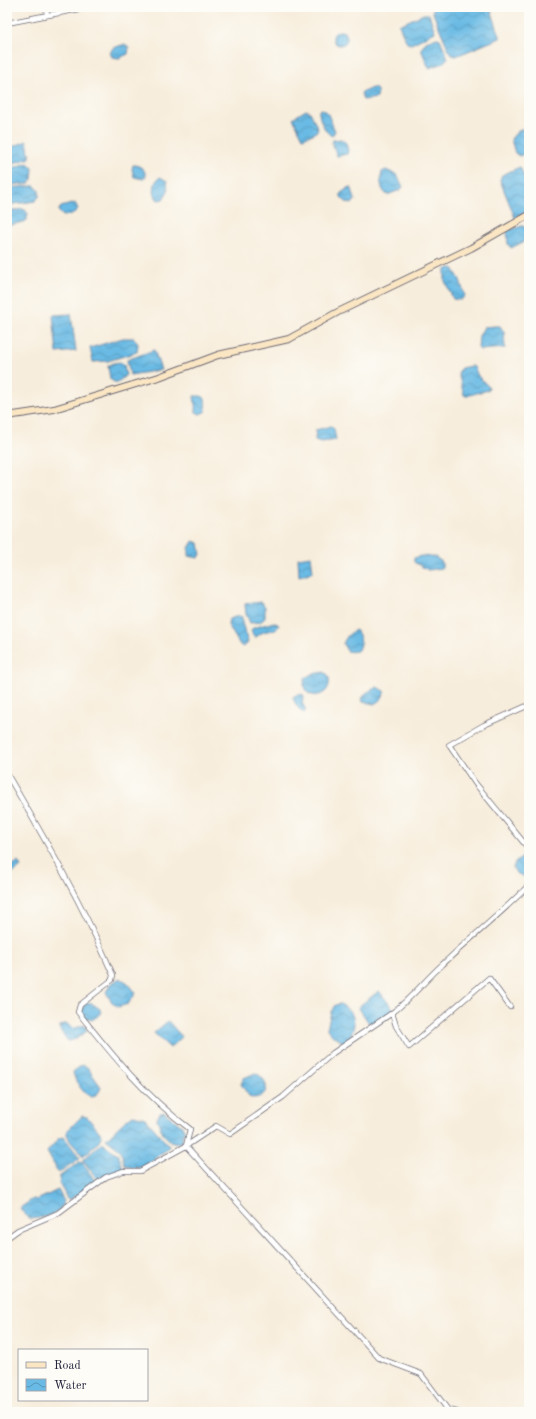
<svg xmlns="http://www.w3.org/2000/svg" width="536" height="1419" viewBox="0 0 536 1419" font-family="'Old Standard TT',serif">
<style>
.water{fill:url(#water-waves);stroke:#466e90}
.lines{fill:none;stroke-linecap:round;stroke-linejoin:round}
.street-casing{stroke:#6d6973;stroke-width:6}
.secondary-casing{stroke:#6d6973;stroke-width:8}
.street{stroke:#fff;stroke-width:4.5}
.secondary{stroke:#fbe6c4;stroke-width:6}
</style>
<defs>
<pattern id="water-waves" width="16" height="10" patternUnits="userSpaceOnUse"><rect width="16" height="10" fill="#69bae4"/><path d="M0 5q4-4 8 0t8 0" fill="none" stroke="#5697ba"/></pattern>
</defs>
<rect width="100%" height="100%" fill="#fdfcf7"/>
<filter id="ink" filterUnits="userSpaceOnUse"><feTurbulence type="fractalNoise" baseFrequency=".025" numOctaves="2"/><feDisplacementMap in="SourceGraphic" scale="8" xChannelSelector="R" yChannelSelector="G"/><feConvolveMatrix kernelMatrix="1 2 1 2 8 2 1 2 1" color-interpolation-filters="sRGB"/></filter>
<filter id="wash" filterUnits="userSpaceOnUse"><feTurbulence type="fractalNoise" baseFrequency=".012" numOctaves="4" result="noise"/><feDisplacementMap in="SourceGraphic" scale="16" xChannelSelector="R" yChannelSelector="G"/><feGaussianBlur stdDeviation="0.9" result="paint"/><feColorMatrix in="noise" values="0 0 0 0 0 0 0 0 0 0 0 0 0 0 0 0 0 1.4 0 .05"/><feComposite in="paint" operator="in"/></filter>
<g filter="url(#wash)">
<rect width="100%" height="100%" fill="#f7eddc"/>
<g class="water">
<path d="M433,7H490L500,36V38L456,56L451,55L433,13Z"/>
<path d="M424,14H429L435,32L411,44L407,43L399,25Z"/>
<circle cx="340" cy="38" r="7"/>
<path d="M437,38L440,39L448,58L441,64L429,68L421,49L426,42Z"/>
<path d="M125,44L129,47L128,54L119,58L112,57L110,53L113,48Z"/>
<path d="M372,88H375L378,92L377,98L363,100L361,93Z"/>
<path d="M322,109L327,112L335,131L332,136C325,133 318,117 319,110Z"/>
<path d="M306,110L310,112L318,129L315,133L303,138L293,118Z"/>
<path d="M524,128L529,131V152L519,156L515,153L511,139L517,132Z"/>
<path d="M341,139L346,143L348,151L347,154L337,156L332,143L333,140Z"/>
<path d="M27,141L30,158L7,165V149Z"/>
<path d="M28,163L33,168L32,179L29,184L7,185V170Z"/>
<path d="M133,165C140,165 146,170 146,177L143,179L134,177L132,169Z"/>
<path d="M520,167L529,187V211L515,218L500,180L502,175Z"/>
<path d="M386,170L397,175L403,187L400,190L387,195C380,189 380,180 382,172Z"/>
<path d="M160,177L167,181L168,191L163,199L158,200C152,194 153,182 160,177Z"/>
<path d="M32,186H35L39,191V197L35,201L7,205V188Z"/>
<path d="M350,187L352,189L355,200L352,204L346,202L341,197V193Z"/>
<path d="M75,203L78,209L72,215L63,216L58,211L61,207Z"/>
<path d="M22,209L25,210L28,214L26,221L7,226V212Z"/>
<path d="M522,226L527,228L529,239L511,248L508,244L507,231Z"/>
<path d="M449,268H453L460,280L465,296L461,300L453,299L445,281V270Z"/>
<path d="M71,314L76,351L57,353L53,315Z"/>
<path d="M496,326H500L504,332L505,348L480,350L478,348L479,336L484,327Z"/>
<path d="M123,338H134L138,344L137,352L108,361L93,362L90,348Z"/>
<path d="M154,350L161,370L130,375L127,360Z"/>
<path d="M120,362L124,365L126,375L118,382H114L110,379L108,366L113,363Z"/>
<path d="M471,366L474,367L478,376L489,387L488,390L466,396L464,395L458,373L461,368Z"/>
<path d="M194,396H201L205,398L206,411L200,414L196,412Z"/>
<path d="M331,426L334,429L336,440L321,442L315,440L316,430Z"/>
<path d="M193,541L199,543L201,555L198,558L189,556V548Z"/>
<path d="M311,556L313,572L299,576L298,558Z"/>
<path d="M421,556L435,557L442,562V568L428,570L414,562V558Z"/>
<path d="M262,602L265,607V618L260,622L250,623L246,614L245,604Z"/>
<path d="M239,616L242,617V623L248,642L247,644L243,647L240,645L228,625L229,619Z"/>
<path d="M274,622L279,625L276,629L263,632L256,637L253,636L251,630L253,628Z"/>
<path d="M356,630C364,641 363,655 347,651L343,644C346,637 349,633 356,630Z"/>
<path d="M324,672L328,675C337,699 298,704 305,678L312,674Z"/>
<path d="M377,687L384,691C385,697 379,701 374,704L363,702L362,699L366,693Z"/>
<path d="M298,694L304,695L302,703L306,710L304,713C298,709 295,704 293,697Z"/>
<path d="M524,856H529V876L525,877L516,873L513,868L515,863Z"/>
<path d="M18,862L21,867L13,873H8L7,868Z"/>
<path d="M120,978L128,983L136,993L128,1004L118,1007L111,1001L106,992L110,984Z"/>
<path d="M379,991L394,1010L371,1026L358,1007Z"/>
<path d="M90,1002L100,1009L101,1014L92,1020L85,1018L81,1013L85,1004Z"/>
<path d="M340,1004C357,1013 357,1026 348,1040L343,1042L334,1037L327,1029L331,1012L335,1005Z"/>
<path d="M168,1021L182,1037L170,1048L154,1033Z"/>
<path d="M64,1024L68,1025L73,1029L84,1025L87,1031L76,1039L68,1041L60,1030V1026Z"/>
<path d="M82,1065L87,1067L101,1087L99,1092L93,1097C84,1096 74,1080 73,1072Z"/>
<path d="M255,1073C269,1079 271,1096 254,1098L249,1096L241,1084L244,1078Z"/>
<path d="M164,1112L183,1127L185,1131L182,1135L183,1141L178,1143L170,1141L163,1134L157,1119L160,1113Z"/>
<path d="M133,1115L145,1118L169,1146L167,1150C153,1156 143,1176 125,1165L120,1150L106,1139L126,1120Z"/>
<path d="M82,1116L87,1117L102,1135L97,1144L83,1156L70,1141L66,1132Z"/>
<path d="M64,1137L80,1158L58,1173L55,1166L47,1152L59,1138Z"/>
<path d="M102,1143L118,1154L123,1168L97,1179L83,1160Z"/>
<path d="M79,1162L83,1163L95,1181L94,1184L71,1199H67L60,1184L59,1177Z"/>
<path d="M58,1190L64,1201C62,1204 62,1207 60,1209C52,1217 39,1218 29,1219L20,1208L33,1199L37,1200Z"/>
</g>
</g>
<g filter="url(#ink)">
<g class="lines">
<defs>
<g id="street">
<path d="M46,7L47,15"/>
<path d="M7,23L90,7"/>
<path d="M529,705L484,725L449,745L475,783L529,849"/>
<path d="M7,774C45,839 83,905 113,975L112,980L80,1005L78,1012C112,1055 145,1096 190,1129L186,1146L379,1358L421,1374L448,1410L457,1412"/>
<path d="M392,1013C411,999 425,980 443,964C471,937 502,913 529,885"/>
<path d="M7,1238L18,1230L58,1213L106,1177L123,1171H140L186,1146L216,1126L230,1134L283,1097L333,1053L392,1013L396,1026L409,1047L489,978L510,1007"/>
</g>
<path id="secondary" d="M7,416L54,409L159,377L218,355L289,339L338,312L471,248L529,215"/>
</defs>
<use href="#street" class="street-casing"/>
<use href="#secondary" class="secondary-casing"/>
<use href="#street" class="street"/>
<use href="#secondary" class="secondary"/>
</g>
</g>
<rect width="536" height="1419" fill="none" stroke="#fdfcf7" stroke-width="24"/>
<rect x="18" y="1349" width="130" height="52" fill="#fdfcf7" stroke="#a5a5ac"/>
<rect x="26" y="1362" width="20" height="6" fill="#fbe6c4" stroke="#a5a5ac"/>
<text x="54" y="1369" font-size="12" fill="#22223b">Road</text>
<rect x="26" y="1379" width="20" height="12" fill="url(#water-waves)" stroke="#a5a5ac"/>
<text x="54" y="1389" font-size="12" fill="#22223b">Water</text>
</svg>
